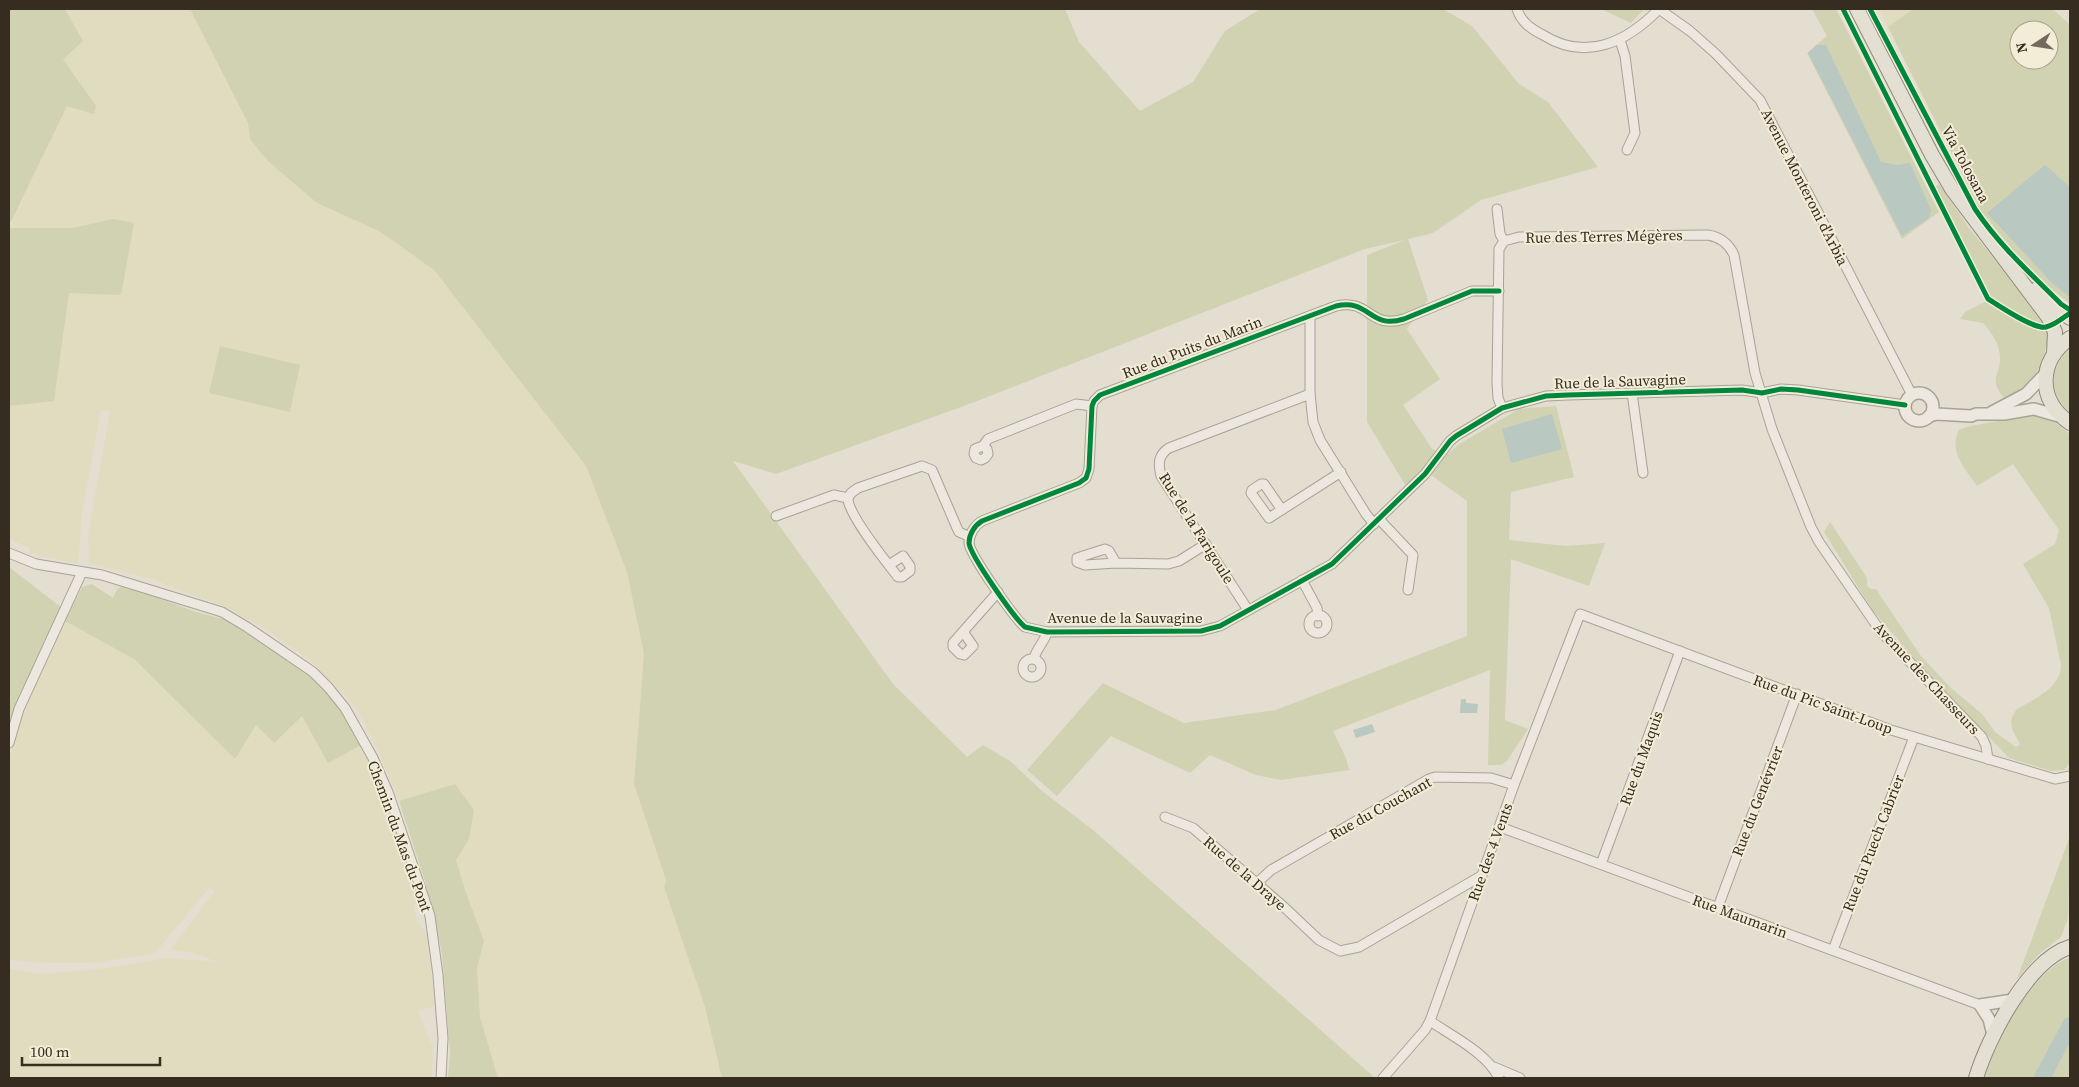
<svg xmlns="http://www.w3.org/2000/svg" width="2079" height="1087" viewBox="0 0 2079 1087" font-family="'Source Serif 4',serif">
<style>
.farmland{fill:#e1dcc0}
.green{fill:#d0d2b2;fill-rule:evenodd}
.water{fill:#b9c8c0}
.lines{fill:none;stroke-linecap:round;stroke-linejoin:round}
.river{stroke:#b9c8c0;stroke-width:16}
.minor-casing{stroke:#a8a397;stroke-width:11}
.tertiary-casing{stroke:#a8a397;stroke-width:14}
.primary-casing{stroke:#8e887e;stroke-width:16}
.minor{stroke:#ece8df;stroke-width:9}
.tertiary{stroke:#ece8df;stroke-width:11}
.primary{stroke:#e3dfd2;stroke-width:14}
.cycleway-casing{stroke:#f3ecd6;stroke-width:8}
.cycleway{stroke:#00873e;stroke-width:5}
.labels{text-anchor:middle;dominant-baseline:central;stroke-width:4;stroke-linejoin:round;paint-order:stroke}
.street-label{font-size:15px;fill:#362c20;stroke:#f3ecd6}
</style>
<rect width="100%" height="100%" fill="#e3decf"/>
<g class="farmland">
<path d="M65,9H190L248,123L250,139L317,203L379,231L434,270L586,466L627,572L644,654L634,784L666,880L664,887L705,1007L722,1078H498L480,1017L477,967L484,941L465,890L456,860L469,839L455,784L399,801L380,755L357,708L311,661L266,629L222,605L183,592L155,580L89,563L88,535L110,411L101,410L82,514L78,564L29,553L30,548L9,539V406L54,401L69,293L134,224L113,219L73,228H9L67,106L94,113L96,106L63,58L83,41Z"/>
<path d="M1879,9H1913L1888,27Z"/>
<path d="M65,621L134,659L235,759L256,725L302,716L361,745L368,757L392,821L417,899L414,907L417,922L427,934L435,1006L418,1011L433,1048L432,1078H9V969L44,974L107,968L167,958L218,962L190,952L170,950L215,890L209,888L155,953L94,963H43L9,960V758L24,708Z"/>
</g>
<g class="green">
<path d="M9,9H65L83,41L63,59L96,106L94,114L67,106L9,226Z"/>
<path d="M190,9H1065L1079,42L1140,111L1193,82L1225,31L1260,9H1443L1472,26L1519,84L1548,102L1598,167L1481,200L1433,233L1408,239L1428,300L1407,329L1440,379L1403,405L1432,449L1447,454L1461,443L1519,409L1556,406L1574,477L1511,492L1509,540L1566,546L1605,543L1589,586L1511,559L1505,720L1528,729L1507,761L1501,765H1488L1490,670L1333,731L1346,758L1349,770L1281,780L1256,775L1210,755L1190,773L1111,736L1057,796L1027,770L1103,683L1184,723L1276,710L1467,636V501L1431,475L1405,485L1367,422V255L1405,240L1365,249L972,403L776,474L733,461L893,684L967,757L983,745L1010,761L1042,791L1093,830L1374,1077L1373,1078H722L705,1007L664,887L666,880L634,784L644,654L627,572L586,466L434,270L379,231L317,203L268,161L250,139L248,123Z"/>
<path d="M1601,9H1644L1631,23Z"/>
<path d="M1812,9H1836L1939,212L1902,239L1807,53L1827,36Z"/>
<path d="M1913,9H2053L2070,25V303L2049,288L2013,250L1981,211L1888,27ZM2019,30H2049V60H2019Z"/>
<path d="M1939,184L1969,228L2045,322L2049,338L2040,367L2026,387L2004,398C1988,378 2000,377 2000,358C2000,344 1992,333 1983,323L1960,319L1965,312L1987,301L1931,191Z"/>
<path d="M113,219L134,223L121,295L69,293L54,401L9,406V228H73Z"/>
<path d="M220,346L300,365L290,412L209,393Z"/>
<path d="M2070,349V412C2048,393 2048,368 2070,349Z"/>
<path d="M2029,415C2049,416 2055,422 2070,434V763L2064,770L2051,771L2009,758L1915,659L1873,611L1824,532L1830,522L1867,578V586L1871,589H1876L1921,656L1951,688L1982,714L1995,732L2016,747L2020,744C2014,731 2006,725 2016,710C2034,699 2061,688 2061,665L2049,608L2023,564L2055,544L2059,530L2013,464L1977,486C1965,468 1948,452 1959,430L1966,427Z"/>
<path d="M9,567L62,608L26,682L9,729Z"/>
<path d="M92,584L113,598L117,589L124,585L196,612L223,619L278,651L321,684L342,710L361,745L328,763L302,716L274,743L256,725L235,759L134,659L65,621L82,587Z"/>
<path d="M455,784L474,810L469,839L456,860L465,890L484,941L477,968L480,1017L498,1078H448L450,1052L442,953L425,881L399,801Z"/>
<path d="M2070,836L2068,918L2061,937L2039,954L2017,979Z"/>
<path d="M2070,958V1078H1984C1990,1061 1996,1043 2004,1027C2015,1007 2048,962 2070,958Z"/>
</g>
<g class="water">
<path d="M1816,45H1826L1881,162L1897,165L1910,163L1931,210L1929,218L1902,236L1808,53Z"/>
<path d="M2045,165L2070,187V297L2053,284L1987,213Z"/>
<path d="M1552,414L1562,449L1511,463L1502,429Z"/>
<path d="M1461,699H1466V703L1478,704L1477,713H1460Z"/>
<path d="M1372,724L1375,732L1356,738L1353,730Z"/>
</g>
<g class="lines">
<path class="river" d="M2042,1078L2070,1025"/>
<defs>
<g id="minor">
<path d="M1517,9C1521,22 1531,29 1543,35C1586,62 1627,42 1659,9"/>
<path d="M1659,9L1690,31L1716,54L1760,100L1912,395"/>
<path d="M1620,40L1625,56L1635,133L1627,150"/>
<path d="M1497,209L1500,234L1504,241"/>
<path d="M1499,291H1472L1404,319C1369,330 1370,298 1336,306L1100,395L1094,401L1092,406L1089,469L1086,478L1079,483L982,521C975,525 969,534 969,543C970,555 1015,619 1025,627L1047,632L1201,631L1220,626L1332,564L1425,474L1450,441L1456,436L1502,408L1546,396L1568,395L1742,390L1762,393L1781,389L1798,390L1905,405"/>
<path d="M1310,316V394L1313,422L1320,440L1366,514L1374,524"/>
<path d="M1632,393L1643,473"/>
<path d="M1502,408L1498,398L1497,383L1499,249L1504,241L1519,237L1708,235C1720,237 1729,244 1734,255L1755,373L1772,429L1811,527L1819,542L1881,632L1982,737L1986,746L1988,759"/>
<path d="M983,446L987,449L988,454L985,458L981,460L976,458L974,454L975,449L983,446L988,439L1076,404L1092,406"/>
<path d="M848,498C847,513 887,563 898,577H902L910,571V566L903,556L889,565"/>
<path d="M1282,510L1264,484H1261L1252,490L1251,493L1269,518L1341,472"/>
<path d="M776,516L834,495L848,498L851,493L858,488L922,466L932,470L957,528L959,532L970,537"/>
<path d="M1379,519L1413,555L1408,590"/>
<path d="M9,553L36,564L102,575L222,612L247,627L313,672L328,687L345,708L373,758L388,792L430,916L438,975L443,1038L441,1078"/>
<path d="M1116,563L1109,551L1105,549L1077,558V562L1085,565L1116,563L1168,564L1179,561L1206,544"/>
<path d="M1302,580L1317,608L1318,616"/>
<path d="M1248,610L1161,476C1158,464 1158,455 1169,448L1310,394"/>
<circle cx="1318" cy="624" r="9"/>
<path d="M964,633L973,646L964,655L960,654L953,647V643L998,592"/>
<circle cx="1032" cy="668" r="9"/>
<path d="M1034,659C1036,648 1045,642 1047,632"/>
<path d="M9,743L19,709L82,572"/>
<path d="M1165,817L1193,828L1284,907L1319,940L1340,951L1359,947L1481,876"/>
<path d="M1500,827L1980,1005"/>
<path d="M1601,864L1680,651"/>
<path d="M1257,883L1271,870L1429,779L1435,777L1491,778L1514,785"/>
<path d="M1718,907L1797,694"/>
<path d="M1833,950L1914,737"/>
<path d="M1430,1021C1452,1036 1487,1053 1499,1078"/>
<path d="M1494,1067L1520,1078"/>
<path d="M1383,1078L1425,1030L1430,1021L1514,785L1580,614L1891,730L2055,779L2070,776"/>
</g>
<g id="tertiary">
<circle cx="1919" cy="407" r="14"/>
<path d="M1992,412L2026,394L2046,373"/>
<path d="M1929,416L1937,414L1971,416L1976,414H2004L2034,409L2062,417"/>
<path d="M1993,1035L1989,1019L1980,1005L2013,1000"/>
</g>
<g id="primary">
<path d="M1857,9L1932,155L1952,189L2049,318L2055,332L2054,353"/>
<path d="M2037,289L2054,307L2070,318"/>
<path d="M2070,338C2038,361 2037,400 2070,423"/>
<path d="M1976,1078C1988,1038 2028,960 2070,947"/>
</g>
</defs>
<use href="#minor" class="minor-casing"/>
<use href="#tertiary" class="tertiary-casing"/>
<use href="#primary" class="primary-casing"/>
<use href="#minor" class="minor"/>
<use href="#tertiary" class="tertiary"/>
<use href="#primary" class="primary"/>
<defs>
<g id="cycleway">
<path d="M1843,9L1988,299C2000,306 2034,330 2046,327C2055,325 2063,318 2070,313"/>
<path d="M1870,9L1975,209C1999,245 2031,274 2061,304L2070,310"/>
<path d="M1499,291H1472L1404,319C1369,330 1370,298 1336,306L1100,395L1094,401L1092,406L1089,469L1086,478L1079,483L982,521C975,525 969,534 969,543C970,555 1015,619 1025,627L1047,632L1201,631L1220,626L1332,564L1425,474L1450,441L1456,436L1502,408L1546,396L1568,395L1742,390L1762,393L1781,389L1798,390L1905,405"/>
</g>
</defs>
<use href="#cycleway" class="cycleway-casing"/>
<use href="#cycleway" class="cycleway"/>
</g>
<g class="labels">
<g class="street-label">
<text transform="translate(1966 164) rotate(62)">Via Tolosana</text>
<text transform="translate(1805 187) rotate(63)">Avenue Monteroni d'Arbia</text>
<text transform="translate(1604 236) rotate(-1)">Rue des Terres Mégères</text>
<text transform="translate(1192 347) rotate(-21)">Rue du Puits du Marin</text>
<text transform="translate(1620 381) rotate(-2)">Rue de la Sauvagine</text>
<text transform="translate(1197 528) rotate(58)">Rue de la Farigoule</text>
<text x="1125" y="617">Avenue de la Sauvagine</text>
<text transform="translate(1927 678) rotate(47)">Avenue des Chasseurs</text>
<text transform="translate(1823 704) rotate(20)">Rue du Pic Saint-Loup</text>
<text transform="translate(1641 758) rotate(-70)">Rue du Maquis</text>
<text transform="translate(1757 801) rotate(-69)">Rue du Genévrier</text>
<text transform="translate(1380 808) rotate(-29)">Rue du Couchant</text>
<text transform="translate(400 836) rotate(70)">Chemin du Mas du Pont</text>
<text transform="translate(1873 843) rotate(-69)">Rue du Puech Cabrier</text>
<text transform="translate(1490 852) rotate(-70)">Rue des 4 Vents</text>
<text transform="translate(1245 873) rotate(41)">Rue de la Draye</text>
<text transform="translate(1740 916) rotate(20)">Rue Maumarin</text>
</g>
</g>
<rect width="2079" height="1087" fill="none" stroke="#362c20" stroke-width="20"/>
<g transform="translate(2034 45) rotate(258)"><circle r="24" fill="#f3ecd6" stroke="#a79f8d"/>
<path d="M0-4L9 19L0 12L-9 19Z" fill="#736a5d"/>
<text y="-8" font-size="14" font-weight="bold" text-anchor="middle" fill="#362c20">N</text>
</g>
<path d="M22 1057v8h138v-8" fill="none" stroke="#362c20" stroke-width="2.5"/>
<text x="30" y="1057" font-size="15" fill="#362c20" stroke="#f3ecd6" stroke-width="4" paint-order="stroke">100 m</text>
</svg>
